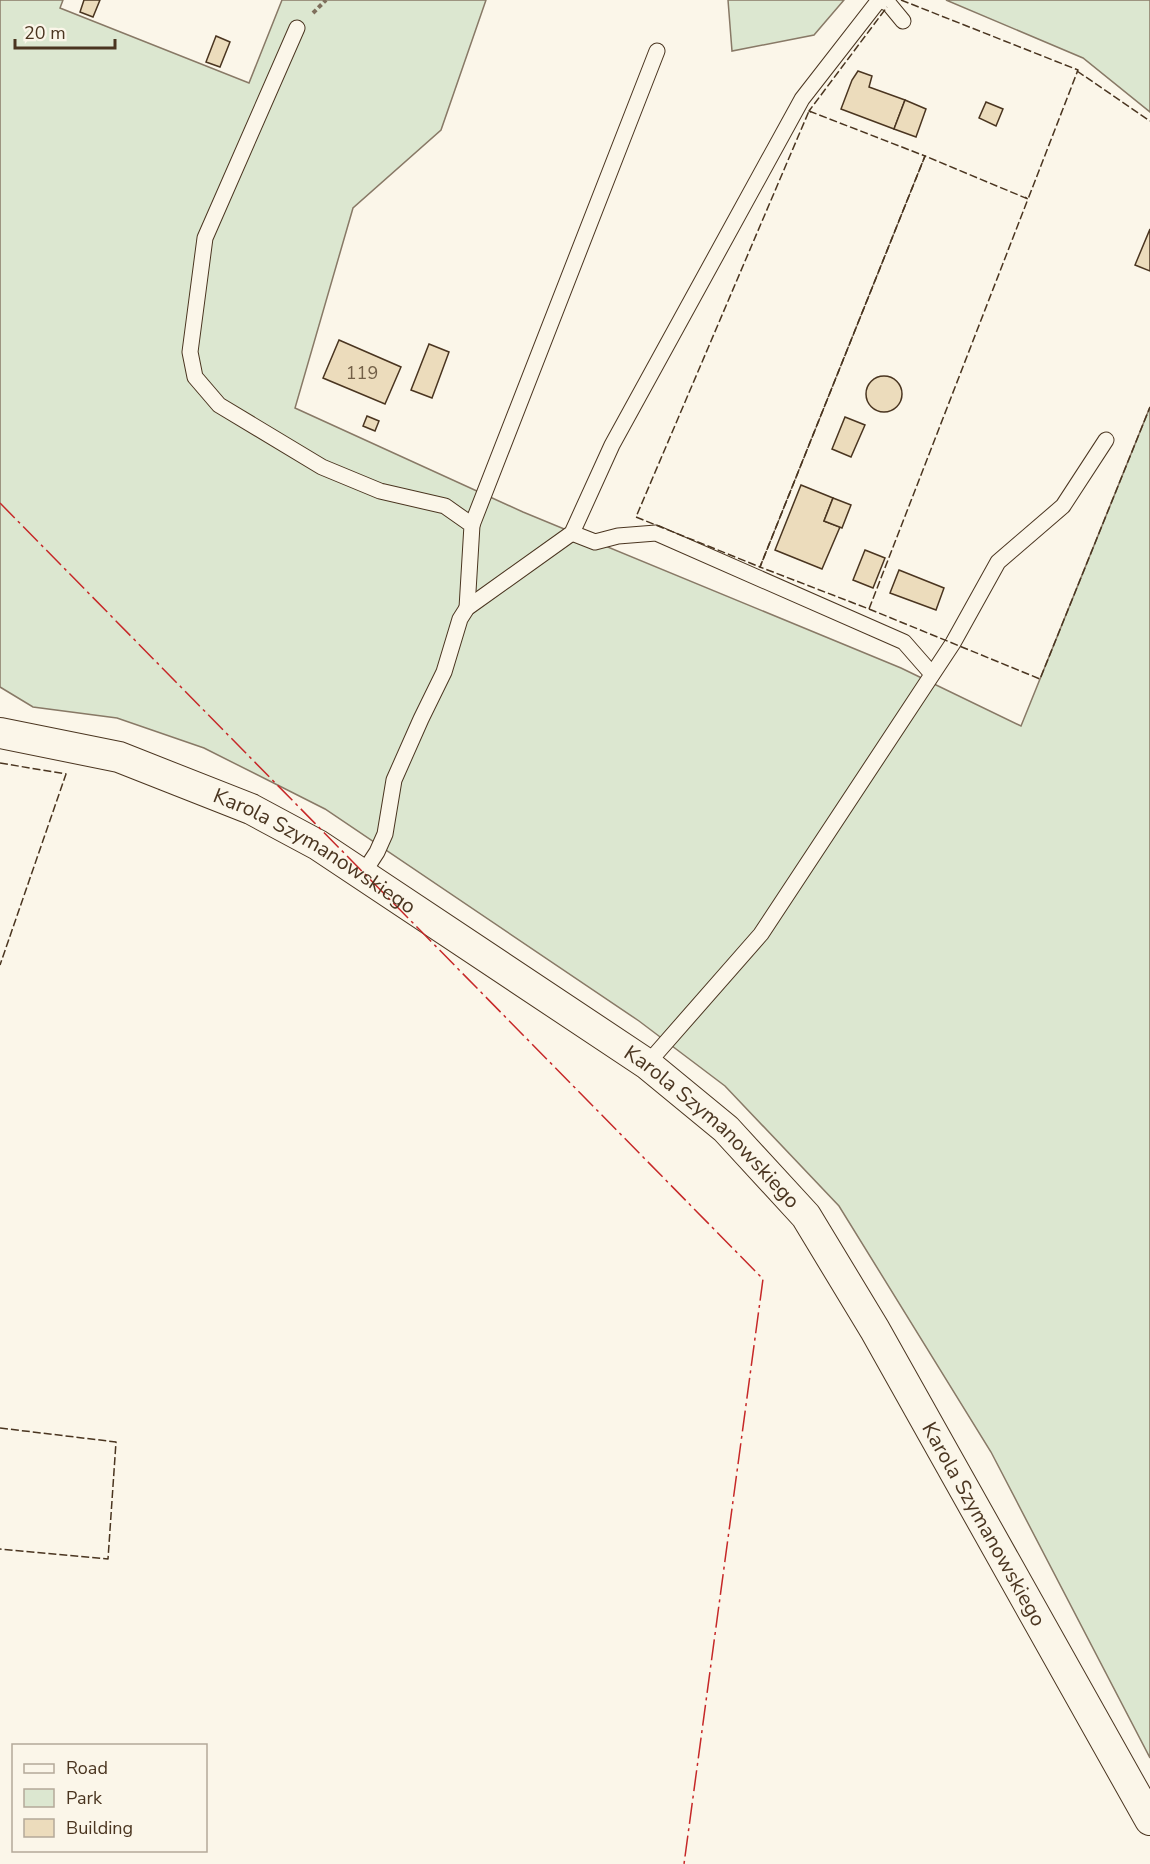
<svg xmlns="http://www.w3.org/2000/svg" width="1150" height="1864" viewBox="0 0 1150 1864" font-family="'Nunito Sans',sans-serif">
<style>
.green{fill:#dce7d0;stroke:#887966;stroke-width:1.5}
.building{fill:#ecdcbc;stroke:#4a3520;stroke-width:1.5}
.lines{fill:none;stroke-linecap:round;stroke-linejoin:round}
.lane-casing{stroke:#4a3520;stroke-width:17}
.street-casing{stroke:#4a3520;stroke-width:32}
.path{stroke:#7f6f5c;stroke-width:4;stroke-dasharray:4.5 3;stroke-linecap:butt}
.lane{stroke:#fbf6e9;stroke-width:15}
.street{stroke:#fbf6e9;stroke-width:30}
.fence{stroke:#4a3520;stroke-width:1.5;stroke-dasharray:8 3;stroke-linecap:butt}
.power{stroke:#c62828;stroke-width:1.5;stroke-dasharray:21 4.5 3 4.5;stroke-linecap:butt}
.labels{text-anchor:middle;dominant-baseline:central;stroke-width:4.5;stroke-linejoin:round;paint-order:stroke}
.number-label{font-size:18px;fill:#725f47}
.street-label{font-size:21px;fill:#4a3520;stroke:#fbf6e9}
</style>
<rect width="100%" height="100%" fill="#fbf6e9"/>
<g class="green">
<path d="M0,0H63L60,8L249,83L282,0H486L441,130L353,208L295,408L523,512L901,668L1021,726L1150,407V1758L991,1452L839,1206L725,1086L639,1021L325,809L204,748L117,718L33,707L0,687Z"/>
<path d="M728,0H844L814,35L732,51Z"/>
<path d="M946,0H1150V112L1083,58Z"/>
</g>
<g class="building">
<path d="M84,0H100L93,17L80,12Z"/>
<path d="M216,36L230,42L220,67L206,62Z"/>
<path d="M858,71L872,76L869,87L905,100L894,129L841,109L852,80Z"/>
<path d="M905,100L926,109L916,137L894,129Z"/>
<path d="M986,102L1003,109L996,126L979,118Z"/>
<path d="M1150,229V271L1135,265Z"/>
<path d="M339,340L401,367L385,404L323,378Z"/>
<path d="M429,344L449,352L432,398L411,390Z"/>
<circle cx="884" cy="394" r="18"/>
<path d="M367,416L379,421L375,431L363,426Z"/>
<path d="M845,417L865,425L851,457L832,449Z"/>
<path d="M801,485L833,498L824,521L840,527L822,569L775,550Z"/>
<path d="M833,498L851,505L842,528L824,521Z"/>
<path d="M865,550L885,558L873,588L853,580Z"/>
<path d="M899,570L944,588L936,610L890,593Z"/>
</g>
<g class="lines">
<defs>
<g id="lane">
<path d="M880,0L889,4L903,21"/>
<path d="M297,28L205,238L190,352L195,377L219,405L322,467L380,491L445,506L472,525L467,608"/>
<path d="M472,525L657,51"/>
<path d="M572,533L595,542L618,536L656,533L904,642L932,674"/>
<path d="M362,875L377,852L385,834L394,780L421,719L444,672L460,619L467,608L572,533L612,445L802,99L879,0"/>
<path d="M647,1064L761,934L953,643L998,562L1063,506L1106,440"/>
</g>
<g id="street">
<path id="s1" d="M0,733L119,757L251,809L318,845L647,1064L726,1129L806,1216L875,1330L1150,1820"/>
</g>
</defs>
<use href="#lane" class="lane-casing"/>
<use href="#street" class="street-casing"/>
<path class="path" d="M313,13L326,0"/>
<use href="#lane" class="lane"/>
<use href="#street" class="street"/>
<g class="fence">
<path d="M901,0L1078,70L1028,199L1025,197"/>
<path d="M1077,71L1150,121"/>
<path d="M809,111L925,156L760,567L636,517Z"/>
<path d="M811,112L809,111L887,7"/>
<path d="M869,609L1028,199L925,156L760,567L869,609L1040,679L1150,407"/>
<path d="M0,763L66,774L0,965"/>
<path d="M0,1428L116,1442L108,1559L0,1549"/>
</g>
<path class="power" d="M0,503L763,1279L684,1864"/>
</g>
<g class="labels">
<g class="number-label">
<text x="362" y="373">119</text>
</g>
<g class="street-label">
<text stroke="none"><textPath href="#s1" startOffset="339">Karola Szymanowskiego</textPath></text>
<text stroke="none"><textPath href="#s1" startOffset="825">Karola Szymanowskiego</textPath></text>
<text stroke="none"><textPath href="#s1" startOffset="1311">Karola Szymanowskiego</textPath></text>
</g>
</g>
<rect x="12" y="1744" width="195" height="108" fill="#fbf6e9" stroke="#b4a999" stroke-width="1.5"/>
<rect x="24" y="1764" width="30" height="9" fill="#fbf6e9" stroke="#b4a999" stroke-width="1.5"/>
<text x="66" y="1774" font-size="18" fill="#4a3520">Road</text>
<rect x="24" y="1789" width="30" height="18" fill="#dce7d0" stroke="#b4a999" stroke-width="1.5"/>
<text x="66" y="1804" font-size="18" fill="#4a3520">Park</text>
<rect x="24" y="1819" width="30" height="18" fill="#ecdcbc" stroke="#b4a999" stroke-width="1.5"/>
<text x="66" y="1834" font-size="18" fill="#4a3520">Building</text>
<path d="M15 39v9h100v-9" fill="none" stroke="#4a3520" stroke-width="3"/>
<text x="24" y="39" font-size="18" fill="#4a3520" stroke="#fbf6e9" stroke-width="4.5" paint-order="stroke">20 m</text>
</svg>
